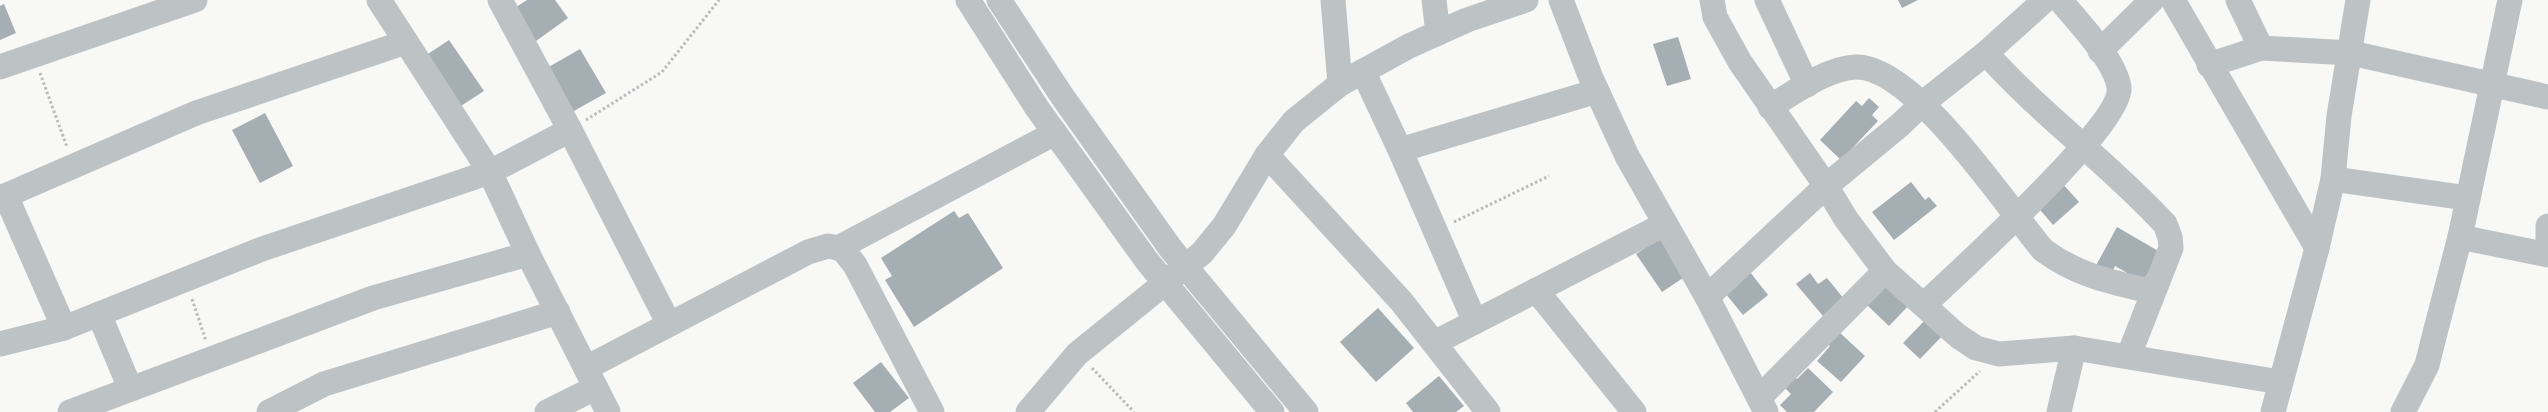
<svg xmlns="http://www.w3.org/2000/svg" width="2548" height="412" viewBox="0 0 2548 412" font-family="Overpass,sans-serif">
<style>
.building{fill:#a5aeb2}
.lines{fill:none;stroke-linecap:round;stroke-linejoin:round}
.path{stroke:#b8bcbe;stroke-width:3;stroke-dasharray:2.5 2.5;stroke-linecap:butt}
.minor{stroke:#bdc2c5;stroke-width:25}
</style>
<rect width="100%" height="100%" fill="#f8f8f6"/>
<g class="building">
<path d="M527,0H555L568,18L536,41L513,9Z"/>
<path d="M1898,0H1918L1902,8Z"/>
<path d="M4,4L16,33L0,40V6Z"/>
<path d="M1678,37L1691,79L1667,86L1653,44Z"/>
<path d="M449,40L484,91L453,111L419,60Z"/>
<path d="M580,49L606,93L572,112L547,68Z"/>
<path d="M1869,98L1879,107L1872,115L1878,121L1841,160L1820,140L1856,101L1862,106Z"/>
<path d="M265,113L293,166L260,183L232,130Z"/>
<path d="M1911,182L1925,200L1929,197L1937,206L1894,240L1872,212Z"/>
<path d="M2061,182L2079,202L2053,225L2035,204Z"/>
<path d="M954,211L959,218L968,213L1003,268L914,327L885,280L892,276L881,258Z"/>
<path d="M2117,227L2160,252L2143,282L2115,266L2108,280L2093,271Z"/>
<path d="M1663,236L1689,274L1662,292L1636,254Z"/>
<path d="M1750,272L1768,295L1743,315L1721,288Z"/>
<path d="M1810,273L1818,284L1827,278L1844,299L1823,316L1796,284Z"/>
<path d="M1889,281L1912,302L1889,326L1867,305Z"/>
<path d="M1378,308L1414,348L1376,382L1340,342Z"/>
<path d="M1928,317L1945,333L1920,359L1903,343Z"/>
<path d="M1838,331L1865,356L1841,382L1817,361L1830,346L1827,343Z"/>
<path d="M881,362L909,398L890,412H875L853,383Z"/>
<path d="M1808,368L1833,392L1814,412H1787L1780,405L1791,394L1784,387L1794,376L1797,379Z"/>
<path d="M1439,376L1464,406L1456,412H1413L1406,403Z"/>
</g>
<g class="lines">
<g class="path">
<path d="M40,73L67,147"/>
<path d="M586,120L662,72L719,0"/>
<path d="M1454,222L1549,176"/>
<path d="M192,299L206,341"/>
<path d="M1092,368L1134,412"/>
<path d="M1935,412L1980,371"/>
</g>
<g class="minor">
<path d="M379,0L490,172L528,254L608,412"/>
<path d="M968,0L1037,108L1147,261L1272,412"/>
<path d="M999,0L1062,96L1171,249L1306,412"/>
<path d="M1333,0L1340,84"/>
<path d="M1434,0L1438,33"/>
<path d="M1561,0L1591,78L1627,156L1707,297L1766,412"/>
<path d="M1712,0L1715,17L1740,62L1826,186L1846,219L1885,271L1958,336L1976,348L1999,354L2074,348L2280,382"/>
<path d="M1767,0L1807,85"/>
<path d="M2173,0L2317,248"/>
<path d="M2238,0L2261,48"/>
<path d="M2100,51L2152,0"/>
<path d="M1986,53C2041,115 2109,163 2165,224L2170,237L2171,248L2129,355"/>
<path d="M2209,65L2261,48L2351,53L2548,97"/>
<path d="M0,67L195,0"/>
<path d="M1363,71L1400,150L1597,91"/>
<path d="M1770,107C1795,92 1825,69 1855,67C1913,64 2007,207 2043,250C2078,276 2112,282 2153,292"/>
<path d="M570,130L669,324"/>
<path d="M1400,150L1475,322"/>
<path d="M1267,155L1401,301L1488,412"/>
<path d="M2333,179L2467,198"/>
<path d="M6,196L64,328"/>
<path d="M0,198L196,113L406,42"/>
<path d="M2548,226V248"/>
<path d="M2460,237L2548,255"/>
<path d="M838,248L844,251L855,265L932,412"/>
<path d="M1536,290L1634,412"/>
<path d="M1707,297L1826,186L1900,125L1923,103L1986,53L2045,0"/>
<path d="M1924,305C1956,274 2124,123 2119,87C2115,60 2078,22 2060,0"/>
<path d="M99,314L130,388"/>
<path d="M1434,343L1665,224"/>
<path d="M0,344L64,328L262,249L490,172L570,130L500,0"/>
<path d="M586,368L808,252L828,246L838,248L1055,133"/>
<path d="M1759,398L1885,271"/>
<path d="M70,412L373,298L528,254"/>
<path d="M269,412L324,384L558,312"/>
<path d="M547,412L595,388"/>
<path d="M1028,412L1077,354L1202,253L1224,226L1267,155L1294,121L1340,84L1409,46L1467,20L1526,0"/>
<path d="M2059,412L2074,348"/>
<path d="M2273,412L2317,248L2333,179L2339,116L2358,0"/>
<path d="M2403,412L2427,365L2435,333L2460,237L2510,0"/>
</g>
</g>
</svg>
